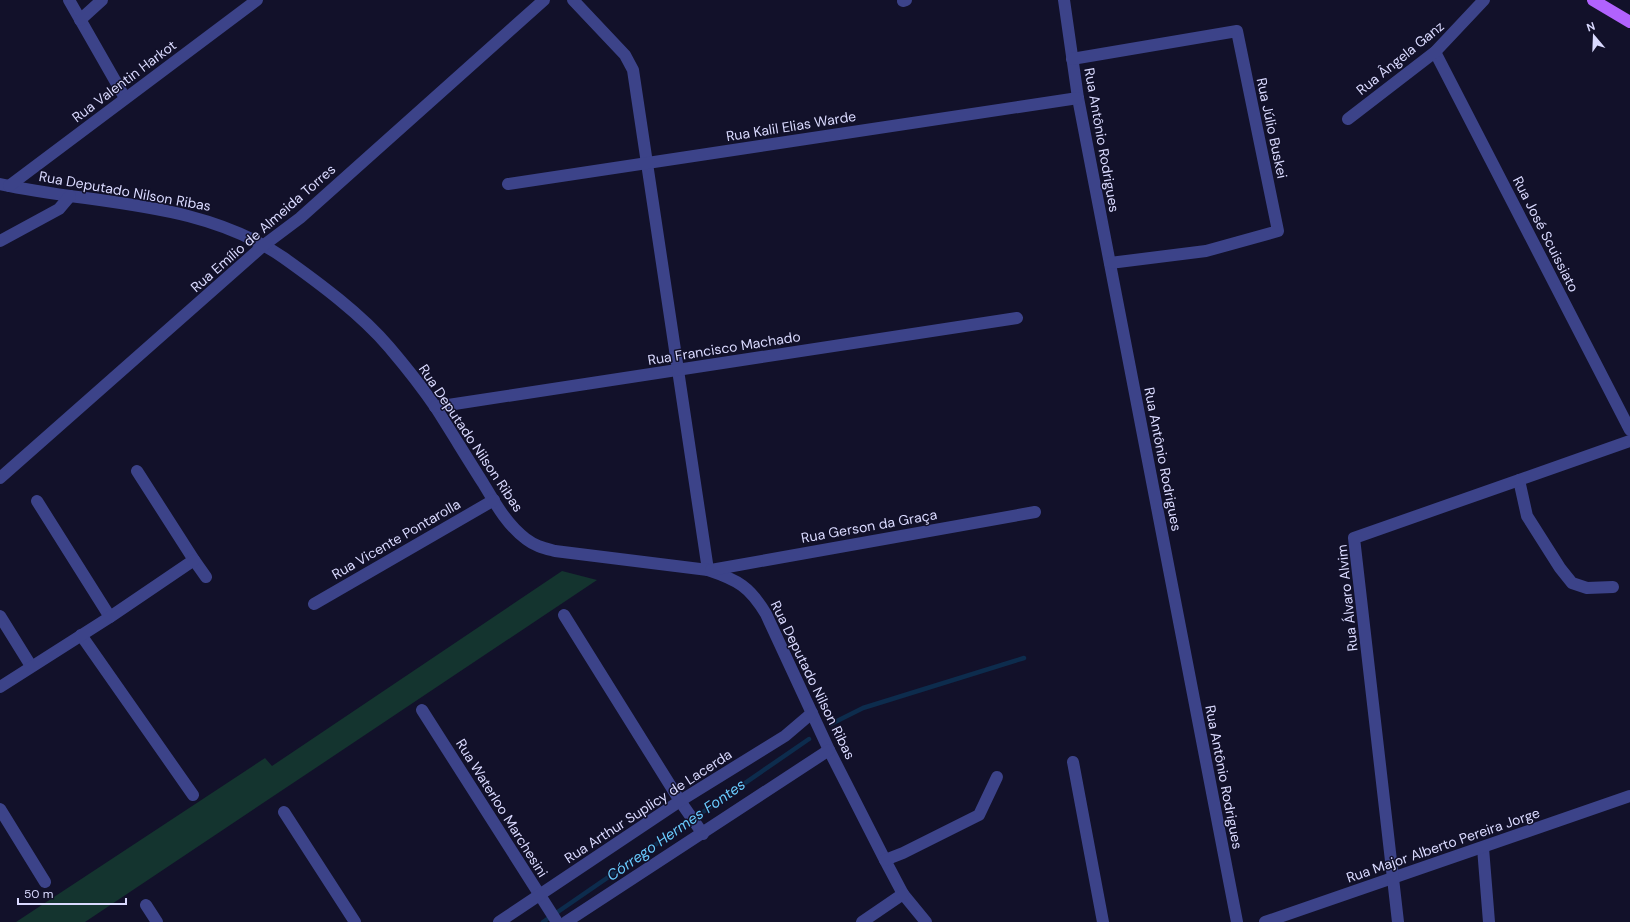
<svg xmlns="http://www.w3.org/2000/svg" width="1630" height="922" viewBox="0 0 1630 922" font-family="'DM Sans',sans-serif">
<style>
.green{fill:#14342f}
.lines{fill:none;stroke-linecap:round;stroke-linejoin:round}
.stream{stroke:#0d2c4d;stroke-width:4.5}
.minor{stroke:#3c4389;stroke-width:12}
.major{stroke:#b162fe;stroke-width:12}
.labels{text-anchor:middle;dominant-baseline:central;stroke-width:3;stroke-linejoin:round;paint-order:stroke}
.street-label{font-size:14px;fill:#dadaff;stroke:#12112a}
.water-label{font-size:15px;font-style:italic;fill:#69cbfe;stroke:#12112a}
</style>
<rect width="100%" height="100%" fill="#12112a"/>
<path class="green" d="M562,571L597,580L85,922H16L265,758L272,766Z"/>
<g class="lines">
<g class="stream">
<path d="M831,724L863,708L1024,658"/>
<path d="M543,922L809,739"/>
</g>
<g class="minor">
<path d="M69,0L125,98"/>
<path d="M573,0L625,55L633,70L708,570"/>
<path d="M1064,0L1078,98L1237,922"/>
<path d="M903,1L906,0"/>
<path d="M80,20L102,0"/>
<path d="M1435,52L1630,430"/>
<path d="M1072,59L1237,31L1278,231L1206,251L1110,263"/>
<path d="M1348,119L1435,52L1484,0"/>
<path d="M0,184C95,205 201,200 284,258C319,283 361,314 389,347C406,367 422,387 436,408C452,433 467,458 483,483C495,503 507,525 526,539C535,546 544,548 555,551L708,570C738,580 750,587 766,614L829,750L885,860L903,894L926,922"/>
<path d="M508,184L1078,98"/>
<path d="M9,186L257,0"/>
<path d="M0,241L59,209L70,196"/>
<path d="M435,407L1017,318"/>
<path d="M137,471L194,560L206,577"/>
<path d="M0,478L264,245L300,218L544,0"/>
<path d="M1519,480L1527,516L1560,568L1572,583L1587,588L1613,587"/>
<path d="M37,501L110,617"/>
<path d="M711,570L1035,512"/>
<path d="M314,604L494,500"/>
<path d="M564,615L680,801L703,834"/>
<path d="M0,616L31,666"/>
<path d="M81,635L193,795"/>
<path d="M0,687L110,617L194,560"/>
<path d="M422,710L557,922"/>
<path d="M1073,762L1103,922"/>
<path d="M0,809L45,882"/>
<path d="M284,812L355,922"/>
<path d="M1483,848L1489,922"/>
<path d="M885,860L903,853L979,815L997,777"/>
<path d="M146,905L157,922"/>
<path d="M499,922L680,801L785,736L812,713"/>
<path d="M566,922L829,750"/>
<path d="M862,922L903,894"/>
<path d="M1265,922L1630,796"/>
<path d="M1398,922L1354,538L1630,441"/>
</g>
<path class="major" d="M1593,0L1630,22"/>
</g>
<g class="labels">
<g class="street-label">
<text transform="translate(1400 58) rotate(-39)">Rua Ângela Ganz</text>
<text transform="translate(124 81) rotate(-37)">Rua Valentin Harkot</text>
<text transform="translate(791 126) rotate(-9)">Rua Kalil Elias Warde</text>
<text transform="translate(1272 128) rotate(78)">Rua Júlio Buskei</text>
<text transform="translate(1102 140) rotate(80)">Rua Antônio Rodrigues</text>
<text transform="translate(125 191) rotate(10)">Rua Deputado Nilson Ribas</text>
<text transform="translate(263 228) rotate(-41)">Rua Emílio de Almeida Torres</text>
<text transform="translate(1546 234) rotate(63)">Rua José Scuissiato</text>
<text transform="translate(724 348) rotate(-9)">Rua Francisco Machado</text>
<text transform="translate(471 438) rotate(56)">Rua Deputado Nilson Ribas</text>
<text transform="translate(1163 459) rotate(79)">Rua Antônio Rodrigues</text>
<text transform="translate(869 526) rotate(-10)">Rua Gerson da Graça</text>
<text transform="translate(396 539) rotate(-30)">Rua Vicente Pontarolla</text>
<text transform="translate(1347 598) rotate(-96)">Rua Álvaro Alvim</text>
<text transform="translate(813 680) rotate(64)">Rua Deputado Nilson Ribas</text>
<text transform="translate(1224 777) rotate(79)">Rua Antônio Rodrigues</text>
<text transform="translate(648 806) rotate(-33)">Rua Arthur Suplicy de Lacerda</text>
<text transform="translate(502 808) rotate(58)">Rua Waterloo Marchesini</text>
<text transform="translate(1443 845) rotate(-19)">Rua Major Alberto Pereira Jorge</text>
</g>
<g class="water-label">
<text transform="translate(676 830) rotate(-35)">Córrego Hermes Fontes</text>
</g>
</g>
<g transform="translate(1594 36) rotate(341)" stroke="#12112a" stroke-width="3" paint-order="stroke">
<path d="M0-3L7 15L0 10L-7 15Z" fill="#dadaff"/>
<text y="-6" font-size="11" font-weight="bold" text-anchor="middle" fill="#dadaff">N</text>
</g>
<path d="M18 898v6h108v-6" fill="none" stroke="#dadaff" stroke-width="2"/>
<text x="24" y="898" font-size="12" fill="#dadaff" stroke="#12112a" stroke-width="3" paint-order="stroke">50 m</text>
</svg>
